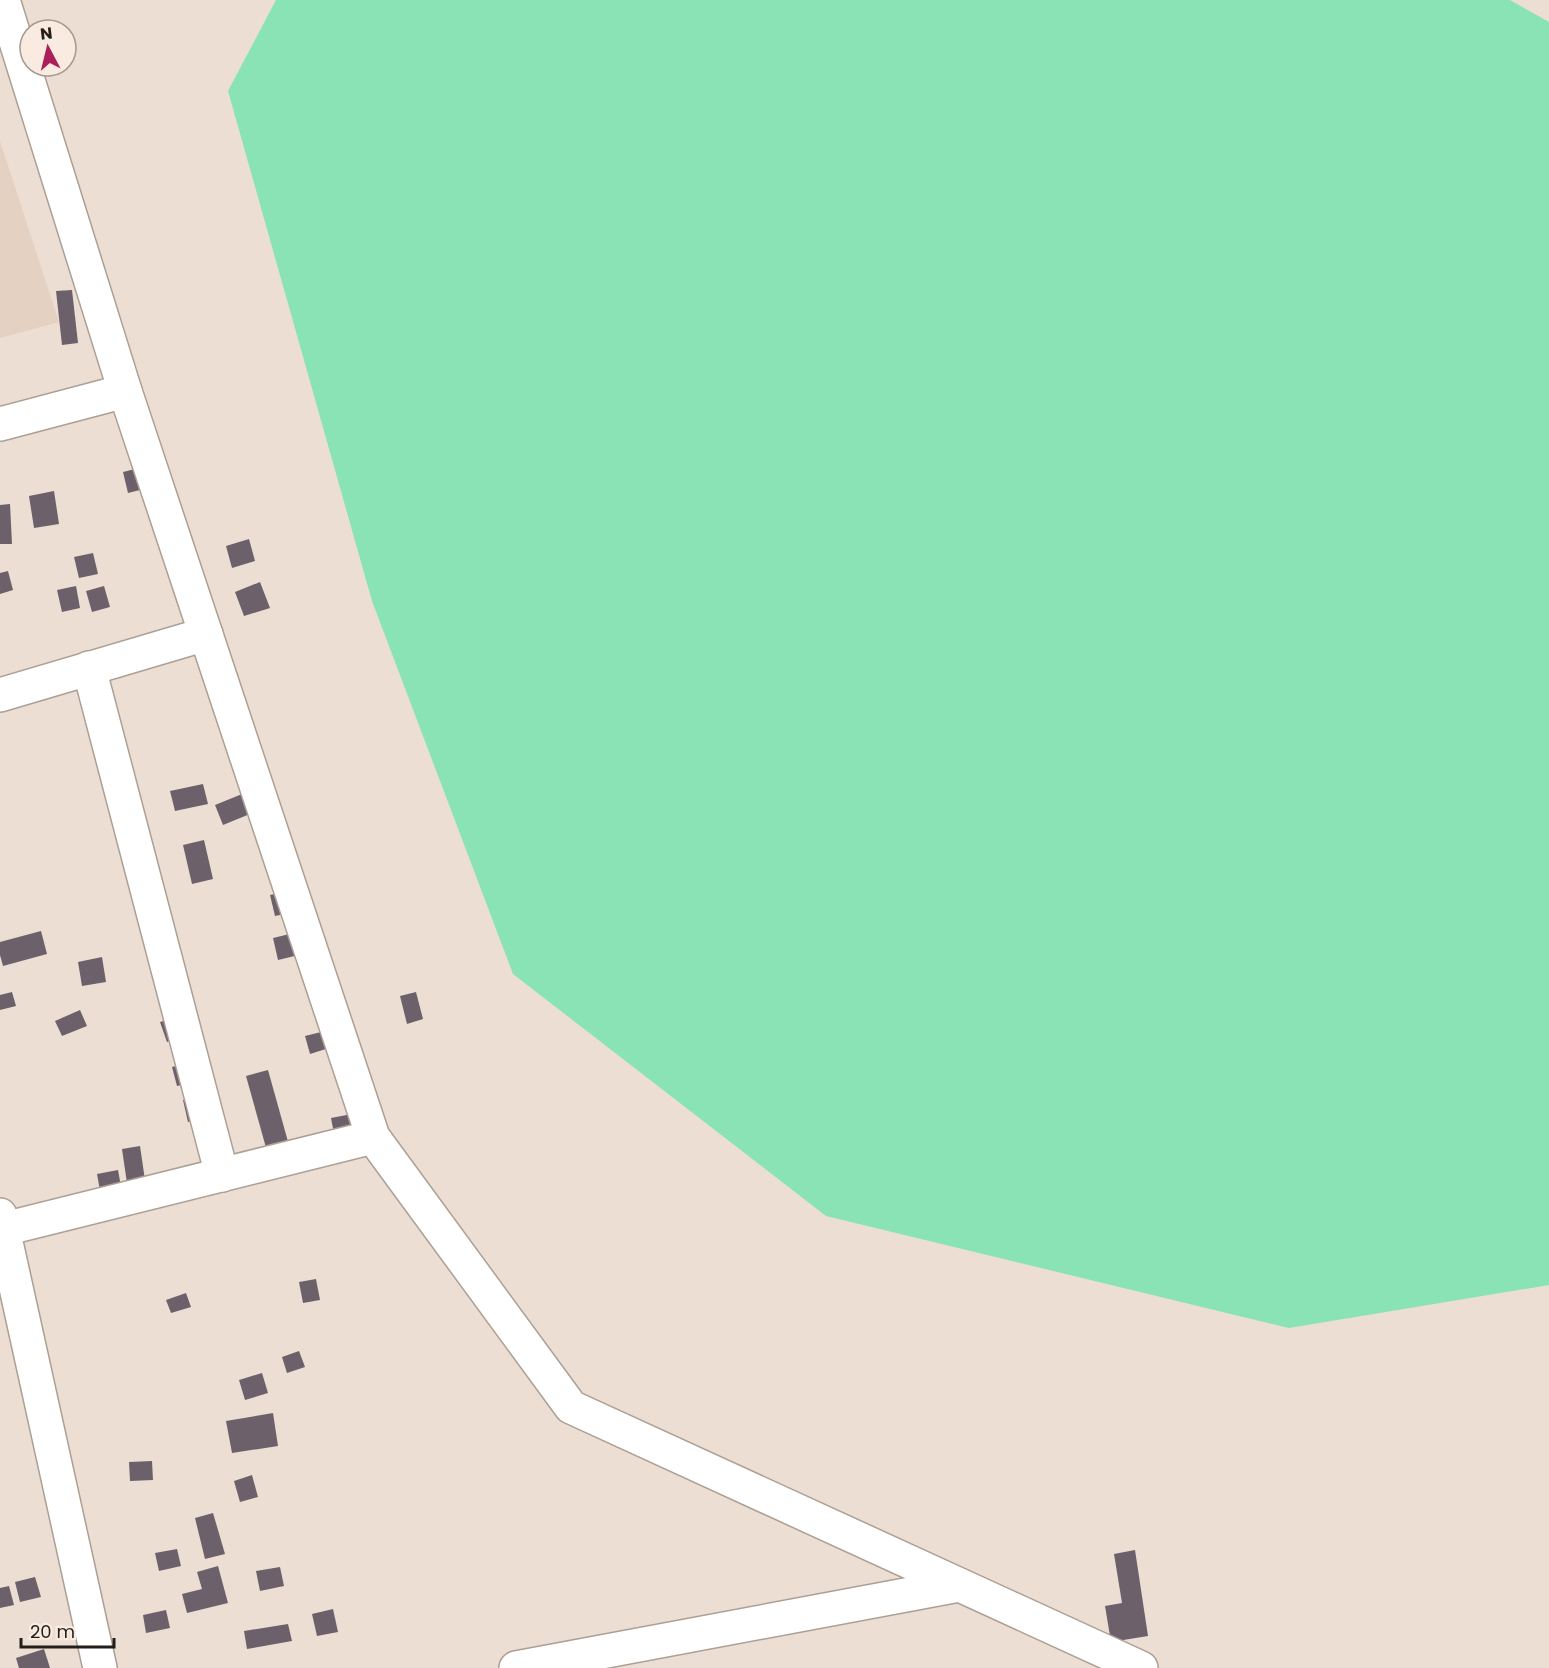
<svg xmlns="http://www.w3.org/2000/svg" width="1549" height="1668" viewBox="0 0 1549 1668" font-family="Poppins,sans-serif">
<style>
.built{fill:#e5d1c1}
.green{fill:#89e3b5}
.building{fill:#6c606b}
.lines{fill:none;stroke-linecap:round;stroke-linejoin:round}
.minor-casing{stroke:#ac9f94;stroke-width:36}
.minor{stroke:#fff;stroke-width:33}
</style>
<rect width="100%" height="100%" fill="#ecded2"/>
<path class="built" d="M0,141L59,322L0,338Z"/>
<path class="green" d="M276,0H1510L1549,22V1285L1289,1328L826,1216L513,974L372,601L228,91Z"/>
<g class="building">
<path d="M72,290L78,343L62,345L56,291Z"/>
<path d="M143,467L148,488L128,493L123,472Z"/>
<path d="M54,491L59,524L34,528L29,496Z"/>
<path d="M10,504L12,544H0V505Z"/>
<path d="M249,539L255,561L232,568L226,546Z"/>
<path d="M93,553L98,574L79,578L74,557Z"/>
<path d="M8,571L13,590L0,594V573Z"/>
<path d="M260,582L270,608L244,616L235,592Z"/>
<path d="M76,586L80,608L62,612L57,590Z"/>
<path d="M104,586L110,607L92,612L86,591Z"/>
<path d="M203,784L208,804L175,811L170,791Z"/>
<path d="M252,790L260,810L223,825L215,805Z"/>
<path d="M204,840L213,879L192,884L183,845Z"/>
<path d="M289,891L294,912L275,916L270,895Z"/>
<path d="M41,931L47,954L3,966L0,955V942Z"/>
<path d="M298,932L303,954L278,960L273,938Z"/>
<path d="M102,957L106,982L82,986L78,962Z"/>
<path d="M12,992L16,1006L0,1010V995Z"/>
<path d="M416,992L423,1019L407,1024L400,996Z"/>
<path d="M80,1010L87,1026L62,1036L55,1021Z"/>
<path d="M181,1016L187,1035L167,1042L160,1022Z"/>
<path d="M325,1031L329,1048L310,1054L305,1036Z"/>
<path d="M195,1061L200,1081L177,1086L172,1067Z"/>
<path d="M268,1070L292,1156L270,1162L246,1076Z"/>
<path d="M199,1096L203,1118L188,1122L183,1100Z"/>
<path d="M373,1110L336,1144L331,1118Z"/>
<path d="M140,1146L146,1187L128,1190L122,1149Z"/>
<path d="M118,1170L122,1192L101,1196L97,1174Z"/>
<path d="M316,1279L320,1300L303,1303L299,1282Z"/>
<path d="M186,1293L191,1307L171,1313L166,1300Z"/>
<path d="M299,1351L305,1367L287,1373L282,1357Z"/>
<path d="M262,1373L268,1393L245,1400L239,1380Z"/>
<path d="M273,1413L278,1446L232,1453L226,1421Z"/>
<path d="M152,1461L153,1480L130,1481L129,1462Z"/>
<path d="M252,1475L258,1497L240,1502L234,1481Z"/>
<path d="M213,1513L225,1554L205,1559L195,1518Z"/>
<path d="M177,1549L181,1566L159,1571L155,1553Z"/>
<path d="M1135,1550L1148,1636L1111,1642L1105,1606L1122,1603L1114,1554Z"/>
<path d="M218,1566L228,1603L187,1613L182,1594L202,1589L197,1572Z"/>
<path d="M280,1567L284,1586L260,1591L256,1571Z"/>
<path d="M35,1577L41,1597L20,1602L15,1582Z"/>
<path d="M9,1586L14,1605L0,1608V1588Z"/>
<path d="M333,1609L338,1632L317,1636L312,1614Z"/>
<path d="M166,1610L170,1628L146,1633L143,1615Z"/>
<path d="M288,1624L292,1641L247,1649L244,1631Z"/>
<path d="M44,1649L50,1668H19L16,1658Z"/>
</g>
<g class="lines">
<defs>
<g id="minor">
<path d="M3,0L125,391L373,1137L571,1407L1141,1668"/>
<path d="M0,424L125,391"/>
<path d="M89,668L222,1175"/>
<path d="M0,695L206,634"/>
<path d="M0,1215L100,1668"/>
<path d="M0,1230L373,1137"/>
<path d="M516,1668L959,1585"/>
</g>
</defs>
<use href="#minor" class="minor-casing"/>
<use href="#minor" class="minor"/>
</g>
<g transform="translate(48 48) rotate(353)"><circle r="28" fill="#f9ebdf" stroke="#a39990" stroke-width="1.5"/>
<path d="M0-4.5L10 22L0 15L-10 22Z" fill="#ac1e5b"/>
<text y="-9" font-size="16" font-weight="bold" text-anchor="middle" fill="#231e1a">N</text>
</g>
<path d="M21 1638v9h93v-9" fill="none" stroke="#231e1a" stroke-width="3"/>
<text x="30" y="1638" font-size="18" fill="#231e1a" stroke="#f9ebdf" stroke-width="4.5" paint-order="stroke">20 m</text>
</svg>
